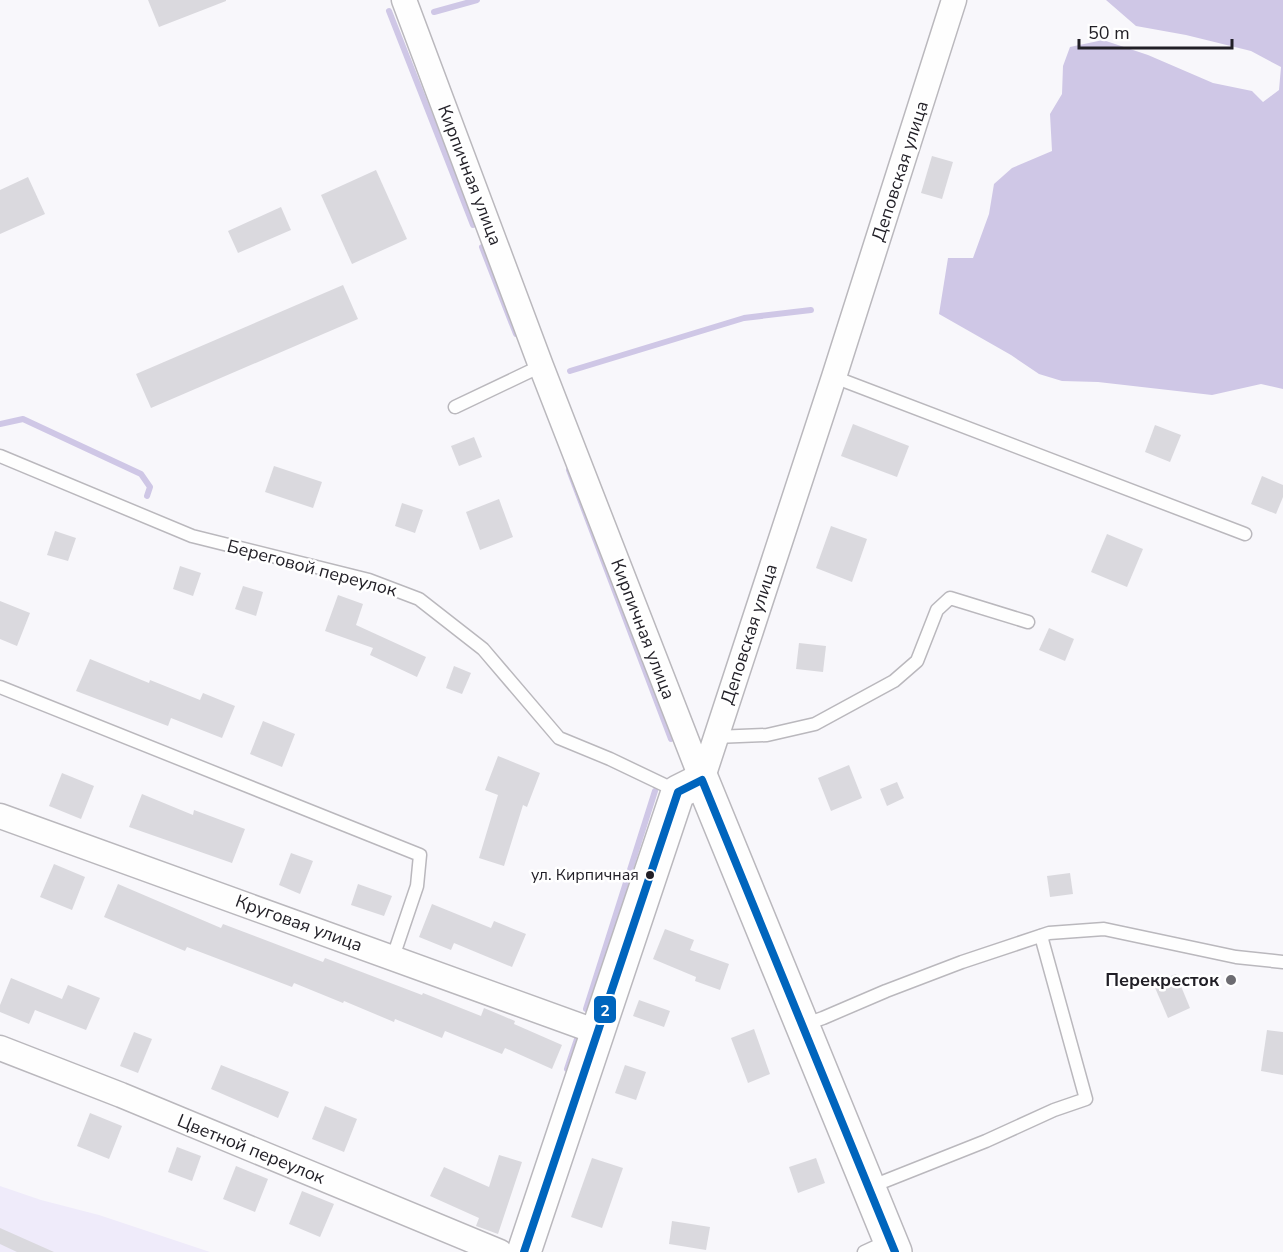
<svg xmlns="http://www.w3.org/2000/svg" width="1283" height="1252" viewBox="0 0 1283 1252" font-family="'Nunito Sans',sans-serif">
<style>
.green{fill:#efebfa}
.water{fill:#cfc7e6}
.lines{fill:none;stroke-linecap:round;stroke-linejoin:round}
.stream{stroke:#cfc7e6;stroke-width:6}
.building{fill:#dad9de}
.lane-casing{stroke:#bab8bd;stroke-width:15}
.street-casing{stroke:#bab8bd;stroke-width:27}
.secondary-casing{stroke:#bab8bd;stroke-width:36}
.lane{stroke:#fefefe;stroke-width:12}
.street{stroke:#fefefe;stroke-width:24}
.secondary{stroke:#fefefe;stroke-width:33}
.bus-1-casing{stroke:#fff;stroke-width:12}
.bus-1{stroke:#0065bd;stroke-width:8}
.bus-dot{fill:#211f26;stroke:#fff;stroke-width:2}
.poi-dot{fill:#6c6b71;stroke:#fff;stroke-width:2}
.labels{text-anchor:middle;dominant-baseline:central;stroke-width:5;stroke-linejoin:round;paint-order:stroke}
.bus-label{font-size:16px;fill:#211f26;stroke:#fff;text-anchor:end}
.street-label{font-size:18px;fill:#211f26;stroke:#fff}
.poi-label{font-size:18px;font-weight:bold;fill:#211f26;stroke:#fff;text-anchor:end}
.line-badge{stroke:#fff;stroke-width:2}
.badge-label{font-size:16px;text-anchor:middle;font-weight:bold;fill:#fff}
</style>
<rect width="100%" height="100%" fill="#f8f7fb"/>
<path class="green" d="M0,1186L41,1200L99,1215L210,1252H0Z"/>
<path class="water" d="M1106,0H1283V389L1261,384L1212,395L1098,382L1062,381L1039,374L1011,355L939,314L948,258H973L989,214L994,184L1012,168L1052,151L1050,114L1062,94L1063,66L1070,47L1103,40L1148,55L1213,83L1252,91L1263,102L1279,90L1281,67L1251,51L1186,35L1136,26Z"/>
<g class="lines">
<g class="stream">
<path d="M389,11L473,225"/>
<path d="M434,12L477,0"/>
<path d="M482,247L516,334"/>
<path d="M570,371L744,318L811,310"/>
<path d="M0,424L23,419L141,474L150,487L147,496"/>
<path d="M569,470L671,739"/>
<path d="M586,1009L655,791"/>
<path d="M567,1069L577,1039"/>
</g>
</g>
<g class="building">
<path d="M148,0H226V1L159,27Z"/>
<path d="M932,156L953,162L942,199L921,193Z"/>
<path d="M376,170L407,239L352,264L321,195Z"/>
<path d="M28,177L45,214L0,234V190Z"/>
<path d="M281,207L291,230L238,253L228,231Z"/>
<path d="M343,285L358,319L151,408L136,374Z"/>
<path d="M853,424L909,446L897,477L841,456Z"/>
<path d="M1155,425L1181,435L1170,462L1145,452Z"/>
<path d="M474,437L482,457L459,466L451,446Z"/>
<path d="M274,466L322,482L313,508L265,492Z"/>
<path d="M1262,476L1283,485V497L1276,514L1251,504Z"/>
<path d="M499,499L513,537L480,550L466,512Z"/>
<path d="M402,503L423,510L415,533L395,526Z"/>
<path d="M831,526L867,539L852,582L816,568Z"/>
<path d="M55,531L76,538L68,561L47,555Z"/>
<path d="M1107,534L1143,549L1127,587L1091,572Z"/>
<path d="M180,566L201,573L193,596L173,589Z"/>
<path d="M243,586L263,592L256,616L235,609Z"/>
<path d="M338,595L363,604L356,625L426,657L417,677L370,655L373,648L325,631Z"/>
<path d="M0,601L30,613L17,646L0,639Z"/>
<path d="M1049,628L1074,639L1065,661L1039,650Z"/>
<path d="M799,643L826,646L823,672L796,669Z"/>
<path d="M90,659L149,683L150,680L200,700L203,693L235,706L222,738L171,718L168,726L76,691Z"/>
<path d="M454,666L471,673L462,694L446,688Z"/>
<path d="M263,721L295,734L282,767L250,754Z"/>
<path d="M498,756L540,773L527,807L523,805L504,866L479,858L498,795L485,790Z"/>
<path d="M849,765L862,798L831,811L818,778Z"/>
<path d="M62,773L94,786L81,819L49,806Z"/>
<path d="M897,782L904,798L887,806L880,789Z"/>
<path d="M142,794L193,815L194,810L245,829L232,863L129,827Z"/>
<path d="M291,853L313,861L300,894L279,885Z"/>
<path d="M54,864L85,877L72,910L40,897Z"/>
<path d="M1070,873L1073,894L1050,897L1047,876Z"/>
<path d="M118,884L221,928L223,924L323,962L325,958L422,995L423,993L481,1016L484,1008L515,1021L514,1024L562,1045L552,1069L505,1048L502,1054L445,1031L442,1038L395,1019L394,1022L344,1001L343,1003L294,983L292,987L187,947L185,951L104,917Z"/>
<path d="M358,884L392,896L384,916L351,905Z"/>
<path d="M432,904L491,928L494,921L526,934L512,967L454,943L451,950L419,937Z"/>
<path d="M665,929L694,940L690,950L729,964L720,990L695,981L696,977L653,959Z"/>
<path d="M1176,974L1190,1008L1168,1018L1153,983Z"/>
<path d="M11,978L62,999L68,985L100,998L86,1030L35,1010L29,1024L0,1012V1005Z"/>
<path d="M639,1000L670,1011L664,1027L633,1016Z"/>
<path d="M754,1029L770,1074L748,1083L731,1038Z"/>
<path d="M1267,1030L1283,1032V1075L1261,1071Z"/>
<path d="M134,1032L152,1039L138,1073L120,1066Z"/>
<path d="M221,1065L289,1092L278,1118L211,1089Z"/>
<path d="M625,1065L646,1072L636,1100L615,1093Z"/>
<path d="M325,1106L357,1119L344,1152L312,1139Z"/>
<path d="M90,1113L122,1126L109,1159L77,1146Z"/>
<path d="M177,1147L201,1156L192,1181L168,1172Z"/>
<path d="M499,1155L522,1162L498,1234L476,1226L479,1218L430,1196L444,1167L489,1187Z"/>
<path d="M592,1158L623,1168L602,1228L571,1217Z"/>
<path d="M816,1158L825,1183L798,1193L789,1167Z"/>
<path d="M236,1166L268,1179L255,1212L223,1199Z"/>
<path d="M302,1191L334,1204L320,1237L289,1224Z"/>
<path d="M672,1221L710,1227L706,1250L669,1244Z"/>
<path d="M0,1228L54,1252H17L0,1244Z"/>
</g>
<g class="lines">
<defs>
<g id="lane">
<path d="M834,377L1245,534"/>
<path d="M455,407L541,366"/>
<path d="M0,456L192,536L369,580L419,599L483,649L559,738L610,759L677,791"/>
<path d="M0,687L420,855L417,886L393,957"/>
<path d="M715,737L767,735L815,724L894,681L917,661L937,610L950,598L1028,622"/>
<path d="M803,1025L823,1018L886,991L962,962L1049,933L1104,929L1236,957L1283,962"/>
<path d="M870,1187L986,1141L1054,1110L1086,1099L1041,936"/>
<path d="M864,1252L890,1240"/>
</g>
<g id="street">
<path d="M404,0L541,366L702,780"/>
<path d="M702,780L834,377L954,0"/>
<path d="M0,816L597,1032"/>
<path d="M0,1048L121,1095L500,1252"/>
</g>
<path id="secondary" d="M524,1252L678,792L702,780L895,1252"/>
</defs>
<use href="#lane" class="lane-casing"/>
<use href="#street" class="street-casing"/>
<use href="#secondary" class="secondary-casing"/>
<use href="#lane" class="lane"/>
<use href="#street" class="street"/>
<use href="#secondary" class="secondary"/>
<defs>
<path id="bus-1" d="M524,1252L678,792L702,780L895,1252"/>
</defs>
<use href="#bus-1" class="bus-1-casing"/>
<use href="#bus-1" class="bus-1"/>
</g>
<circle class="bus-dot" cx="650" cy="875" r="5"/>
<circle class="poi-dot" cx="1231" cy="980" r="6"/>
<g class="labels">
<g class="bus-label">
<text x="639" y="875">ул. Кирпичная</text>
</g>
<g class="street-label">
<text transform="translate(900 171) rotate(-72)">Деповская улица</text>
<text transform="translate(470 175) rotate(69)">Кирпичная улица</text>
<text transform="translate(312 568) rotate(15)">Береговой переулок</text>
<text transform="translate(643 629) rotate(69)">Кирпичная улица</text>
<text transform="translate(749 634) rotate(-72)">Деповская улица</text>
<text transform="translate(299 923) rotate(20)">Круговая улица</text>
<text transform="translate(251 1149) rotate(22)">Цветной переулок</text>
</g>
<g class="poi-label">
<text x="1219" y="980">Перекресток</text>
</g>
</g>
<rect class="line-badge" x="593" y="995" width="24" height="29" rx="6" fill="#0065bd"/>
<g class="badge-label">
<text x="605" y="1016">2</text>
</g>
<path d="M1079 39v9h153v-9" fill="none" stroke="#211f26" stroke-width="3"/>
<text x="1088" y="39" font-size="18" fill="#211f26" stroke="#ffffff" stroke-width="4.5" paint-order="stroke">50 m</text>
</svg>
